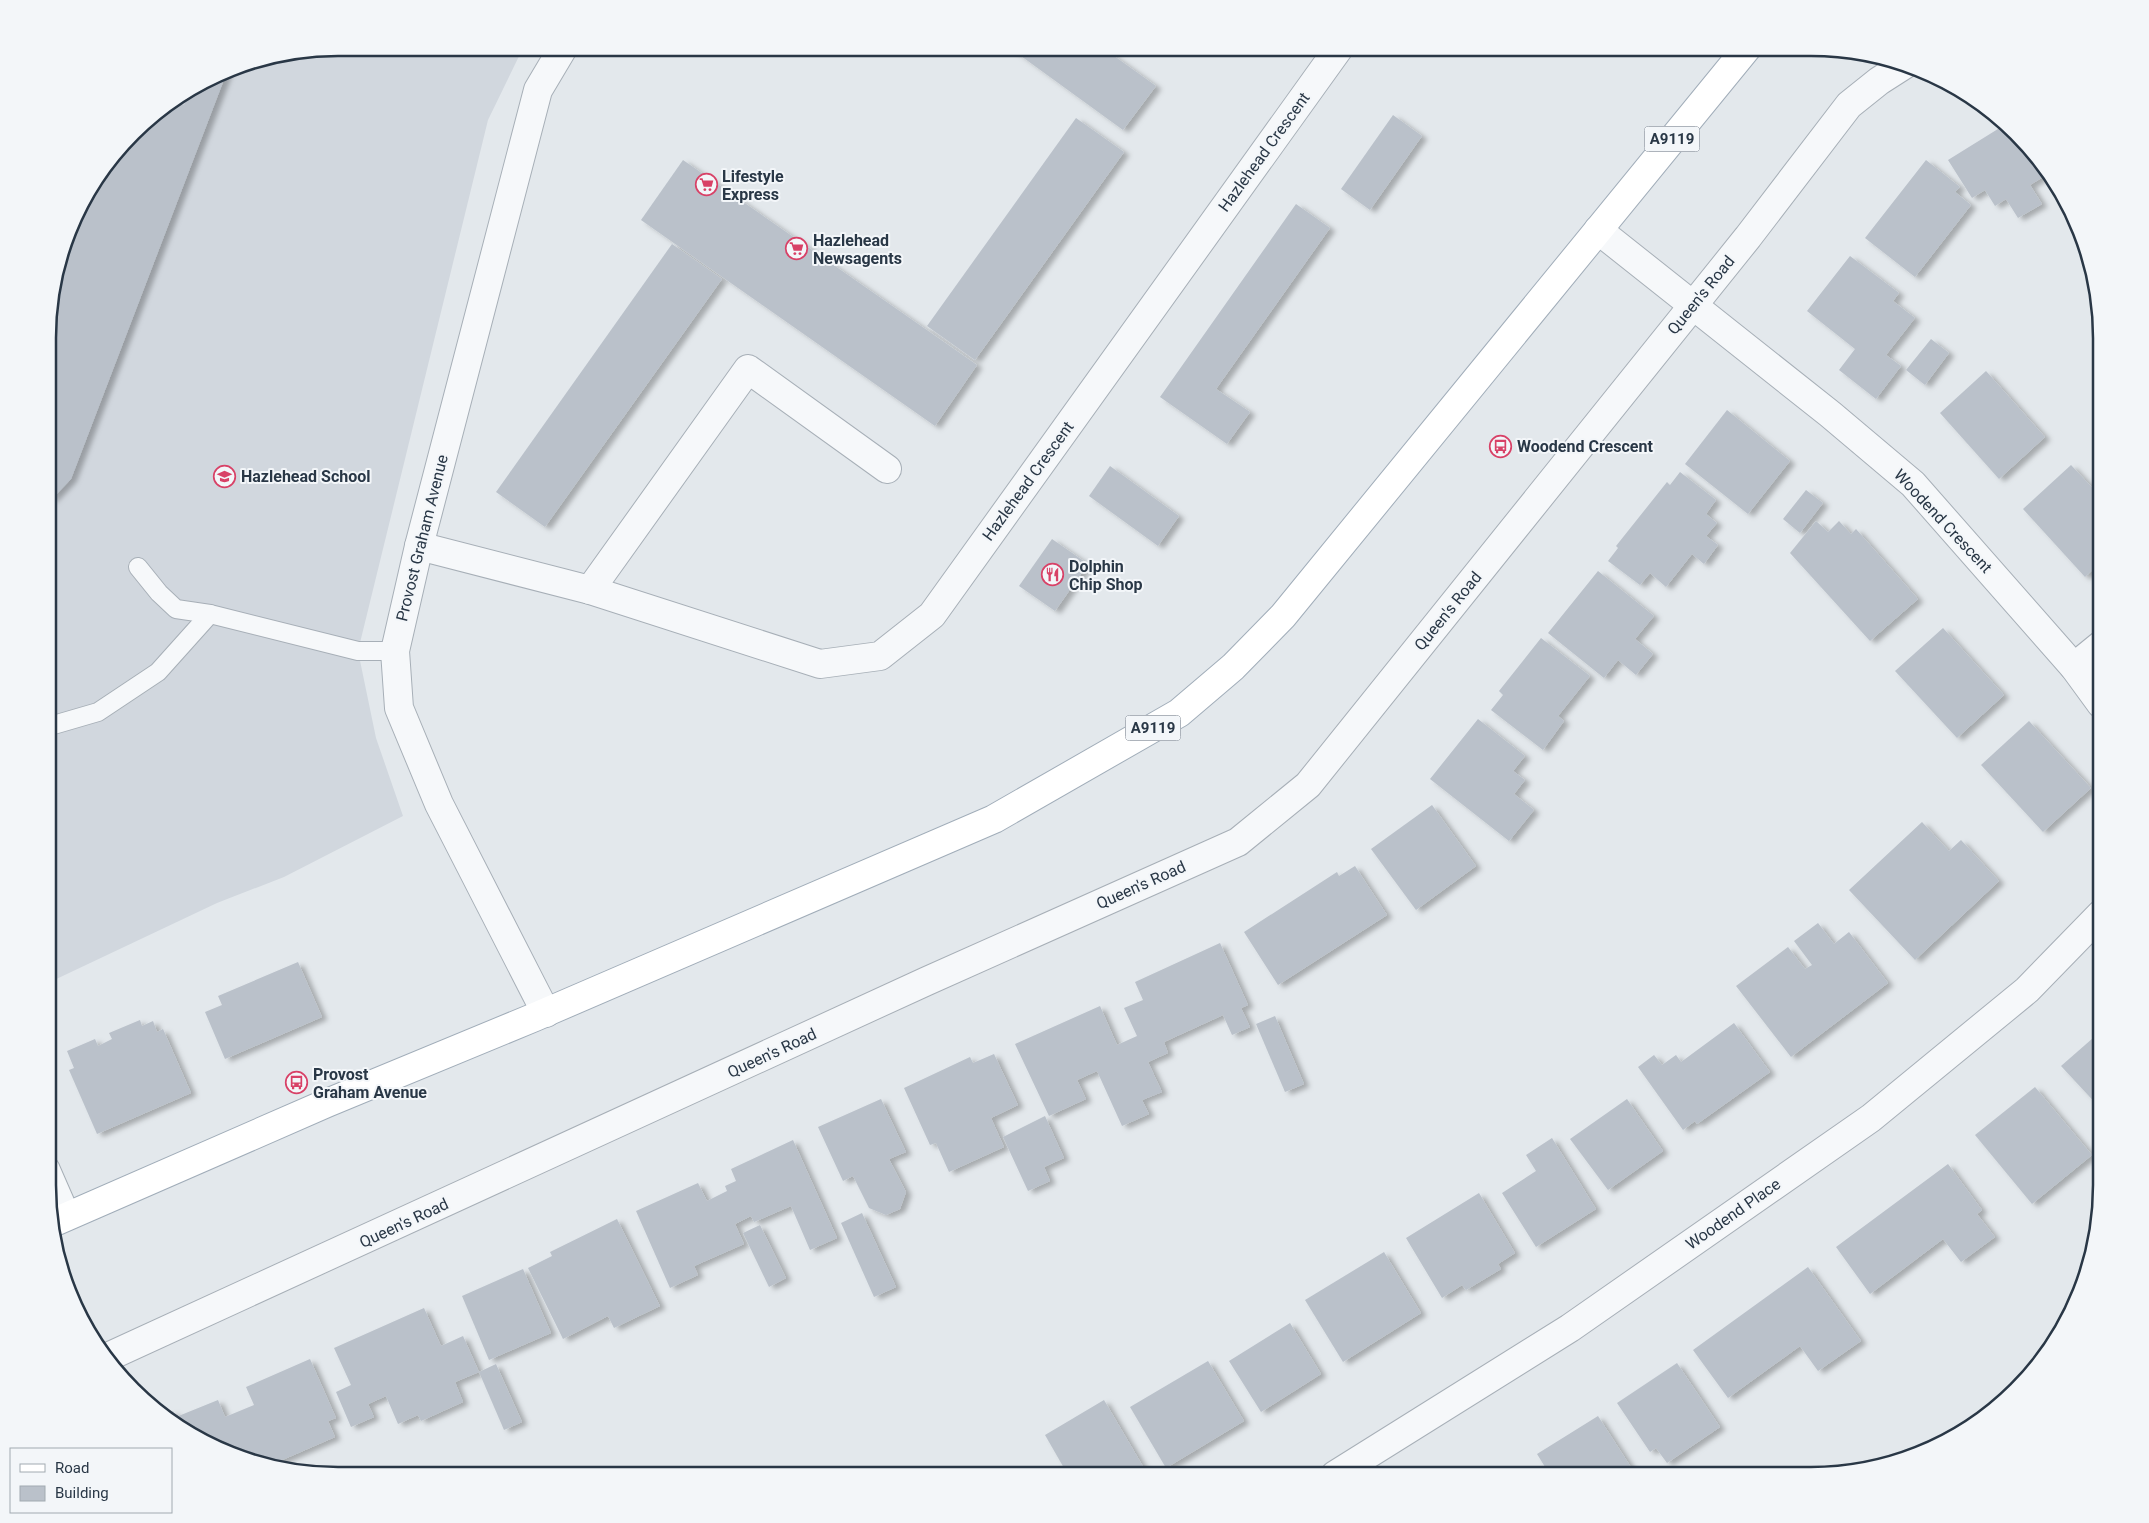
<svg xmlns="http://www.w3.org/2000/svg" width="2149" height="1523" viewBox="0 0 2149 1523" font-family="Roboto,sans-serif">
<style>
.built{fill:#d1d7de}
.building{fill:#bac1ca;filter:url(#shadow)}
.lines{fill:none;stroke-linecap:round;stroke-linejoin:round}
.lane-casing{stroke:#a7afb7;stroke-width:20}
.street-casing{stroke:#a7afb7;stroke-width:30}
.primary-casing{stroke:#a1adb9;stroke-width:30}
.lane{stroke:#f6f8fa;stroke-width:18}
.street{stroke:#f6f8fa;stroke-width:28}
.primary{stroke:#fff;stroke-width:28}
.labels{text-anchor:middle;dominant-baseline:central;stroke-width:4;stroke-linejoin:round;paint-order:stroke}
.shield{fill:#f3f6f9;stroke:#66707c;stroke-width:1}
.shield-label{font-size:15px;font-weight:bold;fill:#293746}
.street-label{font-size:16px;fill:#293746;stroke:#f3f6f9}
.poi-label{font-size:16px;font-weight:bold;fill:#293746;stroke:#f3f6f9;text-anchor:start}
.rim{fill:none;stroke:#293746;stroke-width:2.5}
</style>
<defs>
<filter id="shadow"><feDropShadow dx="5.5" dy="3" stdDeviation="2.5" flood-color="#0004"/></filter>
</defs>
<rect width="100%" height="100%" fill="#e3e8ec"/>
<path class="built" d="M338,48H523L488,120L358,651L376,738L403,816L284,877L217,903L50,982V301L78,209L146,120L227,70Z"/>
<g class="building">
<path d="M1010,48H1103L1156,86L1123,130Z"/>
<path d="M228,69L71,479L50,501V301L78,209L146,120L175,102L184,105L189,94Z"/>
<path d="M1393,115L1422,136L1370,210L1341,189Z"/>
<path d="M1076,118L1124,152L975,360L927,326Z"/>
<path d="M2006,124L2030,147L2048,174L2030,185L2042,204L2018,218L2006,199L1995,206L1985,190L1972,198L1948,160Z"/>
<path d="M683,160L977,365L935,426L641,220Z"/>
<path d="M1926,160L1960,187L1955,192L1971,205L1915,277L1865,238Z"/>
<path d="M1296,204L1330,228L1216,389L1250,412L1227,444L1160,397Z"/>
<path d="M672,244L722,279L545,527L496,492Z"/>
<path d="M1850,256L1899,293L1893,301L1915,318L1886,355L1901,366L1876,399L1839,370L1855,349L1807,311Z"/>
<path d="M2096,300L2101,320V335L2093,325L2097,321L2091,313V304Z"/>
<path d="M1931,339L1949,353L1925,385L1906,370Z"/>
<path d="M1986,371L2045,437L1999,479L1940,413Z"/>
<path d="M1727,410L1790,461L1748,514L1685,464Z"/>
<path d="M2071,465L2101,497V562L2085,577L2023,509Z"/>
<path d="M1110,466L1179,516L1158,546L1089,496Z"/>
<path d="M1680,472L1716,500L1706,514L1717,523L1706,536L1718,545L1704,564L1692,554L1666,587L1650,573L1640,585L1608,561L1618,548L1616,546L1667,482L1670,485Z"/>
<path d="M1806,490L1823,503L1800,533L1783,519Z"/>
<path d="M1816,521L1828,532L1839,521L1851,534L1856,529L1918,599L1870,641L1790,553Z"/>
<path d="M1052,539L1088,564L1055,611L1019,586Z"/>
<path d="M1598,571L1654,616L1635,639L1653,654L1636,675L1618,660L1604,678L1548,633Z"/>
<path d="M1943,628L2004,695L1957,738L1895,671Z"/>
<path d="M1541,638L1590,676L1558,716L1564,721L1543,750L1491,710L1503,695L1499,691Z"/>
<path d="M1478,719L1525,756L1513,771L1525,780L1514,794L1534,810L1509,841L1430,779Z"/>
<path d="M2029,721L2091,788L2043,832L1981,765Z"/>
<path d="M1432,805L1476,866L1416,910L1371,849Z"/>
<path d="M1922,822L1949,851L1961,840L1999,881L1915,960L1849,890Z"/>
<path d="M1355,866L1387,915L1278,985L1244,932L1337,872L1339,876Z"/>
<path d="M1818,923L1834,944L1849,932L1888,983L1791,1057L1736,986L1788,947L1805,969L1812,965L1794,941Z"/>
<path d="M1220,943L1248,1005L1241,1008L1250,1027L1232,1035L1223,1015L1164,1042L1168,1053L1148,1062L1162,1092L1142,1100L1149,1114L1122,1126L1097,1071L1077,1080L1086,1099L1049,1116L1015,1044L1100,1006L1117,1045L1137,1036L1124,1008L1143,1000L1135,982Z"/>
<path d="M298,962L322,1017L225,1059L205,1012L222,1005L218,996Z"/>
<path d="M1275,1016L1304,1084L1285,1092L1256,1024Z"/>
<path d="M140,1020L142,1026L153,1021L157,1032L163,1029L191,1093L97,1134L69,1070L74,1068L67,1051L95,1039L98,1046L112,1039L109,1033Z"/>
<path d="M1734,1023L1770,1072L1697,1124L1695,1121L1683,1130L1638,1067L1654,1055L1662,1065L1676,1055L1681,1062Z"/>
<path d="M2101,1031V1109L2061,1066Z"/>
<path d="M994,1054L1018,1105L991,1118L1004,1147L949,1172L936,1143L930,1145L904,1088L970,1057L973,1063Z"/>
<path d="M2035,1087L2092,1155L2032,1204L1975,1135Z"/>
<path d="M881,1099L906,1152L889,1159L906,1192L900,1209L886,1215L869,1208L853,1176L843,1181L818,1127Z"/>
<path d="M1627,1099L1663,1151L1608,1190L1570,1139Z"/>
<path d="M1045,1116L1064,1158L1044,1167L1050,1181L1028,1191L1003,1137Z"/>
<path d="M1552,1138L1596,1209L1536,1247L1502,1193L1536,1171L1526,1155Z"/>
<path d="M793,1140L837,1238L810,1250L791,1206L754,1222L751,1216L735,1224L744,1244L694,1266L698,1275L670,1288L636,1211L698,1183L707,1201L727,1191L725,1186L736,1181L731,1169Z"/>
<path d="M1948,1164L1982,1210L1977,1214L1995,1237L1961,1262L1943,1239L1870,1294L1836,1247Z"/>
<path d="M1479,1193L1515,1253L1498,1264L1501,1269L1466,1290L1462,1285L1442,1298L1406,1238Z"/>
<path d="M862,1213L896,1287L874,1297L841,1223Z"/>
<path d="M617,1219L660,1306L614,1328L608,1316L563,1339L528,1268L552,1256L550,1252Z"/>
<path d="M760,1225L786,1278L769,1287L743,1233Z"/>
<path d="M1384,1252L1421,1313L1343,1362L1305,1300Z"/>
<path d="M1808,1267L1861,1341L1818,1371L1800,1346L1728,1398L1693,1350Z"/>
<path d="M523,1269L551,1333L489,1360L462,1296Z"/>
<path d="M424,1308L441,1346L463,1336L479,1372L455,1382L463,1402L421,1421L418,1415L398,1424L386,1396L368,1404L374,1417L351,1427L336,1392L351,1385L334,1348Z"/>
<path d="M1290,1323L1321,1374L1261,1412L1229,1361Z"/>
<path d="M310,1359L336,1418L328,1421L335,1437L273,1464L227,1453L162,1416L173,1411L176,1417L218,1400L225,1417L254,1405L246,1387Z"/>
<path d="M1208,1361L1244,1421L1166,1468L1130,1407Z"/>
<path d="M1677,1363L1720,1427L1667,1463L1656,1448L1650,1452L1617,1403Z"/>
<path d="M496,1364L522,1422L504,1430L479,1372Z"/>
<path d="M1104,1400L1148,1475H1068L1045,1435Z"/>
<path d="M1598,1416L1636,1475H1550L1537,1454Z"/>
</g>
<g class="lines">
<defs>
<g id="lane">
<path d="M138,567L159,593L176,609L210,614L358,651H395"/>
<path d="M50,726L98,712L158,672L210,614"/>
<path d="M50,1167L71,1215"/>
</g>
<g id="street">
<path d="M1598,230L1830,414L1913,484L2074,667L2101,704"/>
<path d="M419,546L590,590L820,664L880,656L932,615L1339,48"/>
<path d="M590,590L748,369L887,469"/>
<path d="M2074,667L2101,645"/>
<path d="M546,1013L439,804L399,708L395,651L419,546L538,90L563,48"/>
<path d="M110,1356L927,981L1238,842L1308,785L1748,237L1849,105L1879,81L1904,65"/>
<path d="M1335,1475L1570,1328L1871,1118L2027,990L2101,914"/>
</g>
<path id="primary" d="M50,1224L327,1103L535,1017L994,819L1179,713L1233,667L1283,616L1747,48"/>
</defs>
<use href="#lane" class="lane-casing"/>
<use href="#street" class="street-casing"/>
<use href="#primary" class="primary-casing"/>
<use href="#lane" class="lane"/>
<use href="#street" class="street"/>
<use href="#primary" class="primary"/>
</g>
<defs>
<symbol id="supermarket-ring" viewBox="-11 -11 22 22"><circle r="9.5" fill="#f3f6f9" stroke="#d84167" stroke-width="1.5"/><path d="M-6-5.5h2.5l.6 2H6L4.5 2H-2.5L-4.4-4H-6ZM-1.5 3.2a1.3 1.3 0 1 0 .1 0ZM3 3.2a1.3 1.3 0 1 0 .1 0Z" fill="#d84167"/></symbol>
<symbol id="bus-ring" viewBox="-11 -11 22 22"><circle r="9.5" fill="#f3f6f9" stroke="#d84167" stroke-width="1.5"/><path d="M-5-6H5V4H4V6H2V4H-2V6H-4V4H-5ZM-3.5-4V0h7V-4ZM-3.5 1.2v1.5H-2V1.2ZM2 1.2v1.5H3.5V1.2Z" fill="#d84167"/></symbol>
<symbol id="school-ring" viewBox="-11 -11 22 22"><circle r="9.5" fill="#f3f6f9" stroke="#d84167" stroke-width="1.5"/><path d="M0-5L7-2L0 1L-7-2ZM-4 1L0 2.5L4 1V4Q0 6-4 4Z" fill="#d84167"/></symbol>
<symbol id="restaurant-ring" viewBox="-11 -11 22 22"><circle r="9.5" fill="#f3f6f9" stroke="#d84167" stroke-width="1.5"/><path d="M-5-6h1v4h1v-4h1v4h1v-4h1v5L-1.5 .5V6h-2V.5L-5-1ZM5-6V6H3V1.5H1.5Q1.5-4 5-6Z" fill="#d84167"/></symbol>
</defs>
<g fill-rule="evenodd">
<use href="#supermarket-ring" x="694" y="172" width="25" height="25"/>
<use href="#supermarket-ring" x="784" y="236" width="25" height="25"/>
<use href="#bus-ring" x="1488" y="434" width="25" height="25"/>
<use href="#school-ring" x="212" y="464" width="25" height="25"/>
<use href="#restaurant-ring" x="1040" y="562" width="25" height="25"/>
<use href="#bus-ring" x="284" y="1070" width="25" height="25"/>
</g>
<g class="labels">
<g class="shield">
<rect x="1644.5" y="126.5" width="55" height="25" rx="4"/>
<rect x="1125.5" y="715.5" width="55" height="25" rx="4"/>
</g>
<g class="shield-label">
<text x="1672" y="139">A9119</text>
<text x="1153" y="728">A9119</text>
</g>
<g class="street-label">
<text transform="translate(1264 152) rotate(-54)">Hazlehead Crescent</text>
<text transform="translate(1701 295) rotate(-51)">Queen's Road</text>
<text transform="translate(1028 481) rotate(-54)">Hazlehead Crescent</text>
<text transform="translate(1943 521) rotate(47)">Woodend Crescent</text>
<text transform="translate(422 538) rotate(-76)">Provost Graham Avenue</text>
<text transform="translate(1448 611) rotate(-51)">Queen's Road</text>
<text transform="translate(1141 885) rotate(-24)">Queen's Road</text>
<text transform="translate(772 1053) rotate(-25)">Queen's Road</text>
<text transform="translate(1733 1214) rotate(-35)">Woodend Place</text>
<text transform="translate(404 1223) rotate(-25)">Queen's Road</text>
</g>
<g class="poi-label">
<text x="722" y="176">Lifestyle<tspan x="722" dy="18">Express</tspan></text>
<text x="813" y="240">Hazlehead<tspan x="813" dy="18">Newsagents</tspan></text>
<text x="1517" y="446">Woodend Crescent</text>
<text x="241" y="476">Hazlehead School</text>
<text x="1069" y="566">Dolphin<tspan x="1069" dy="18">Chip Shop</tspan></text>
<text x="313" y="1074">Provost<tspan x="313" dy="18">Graham Avenue</tspan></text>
</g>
</g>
<path d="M0 0H2149V1523H0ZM338 56H1811A282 282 0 0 1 2093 338V1185A282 282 0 0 1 1811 1467H338A282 282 0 0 1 56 1185V338A282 282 0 0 1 338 56Z" fill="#f3f6f9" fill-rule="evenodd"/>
<path class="rim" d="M338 56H1811A282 282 0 0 1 2093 338V1185A282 282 0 0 1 1811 1467H338A282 282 0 0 1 56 1185V338A282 282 0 0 1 338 56Z"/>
<rect x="10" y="1448" width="162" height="65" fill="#f3f6f9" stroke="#a2aab1"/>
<rect x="20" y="1464" width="25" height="8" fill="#ffffff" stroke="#a2aab1"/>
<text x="55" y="1473" font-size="15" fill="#293746">Road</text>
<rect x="20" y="1486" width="25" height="15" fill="#bac1ca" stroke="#a2aab1"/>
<text x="55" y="1498" font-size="15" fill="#293746">Building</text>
</svg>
